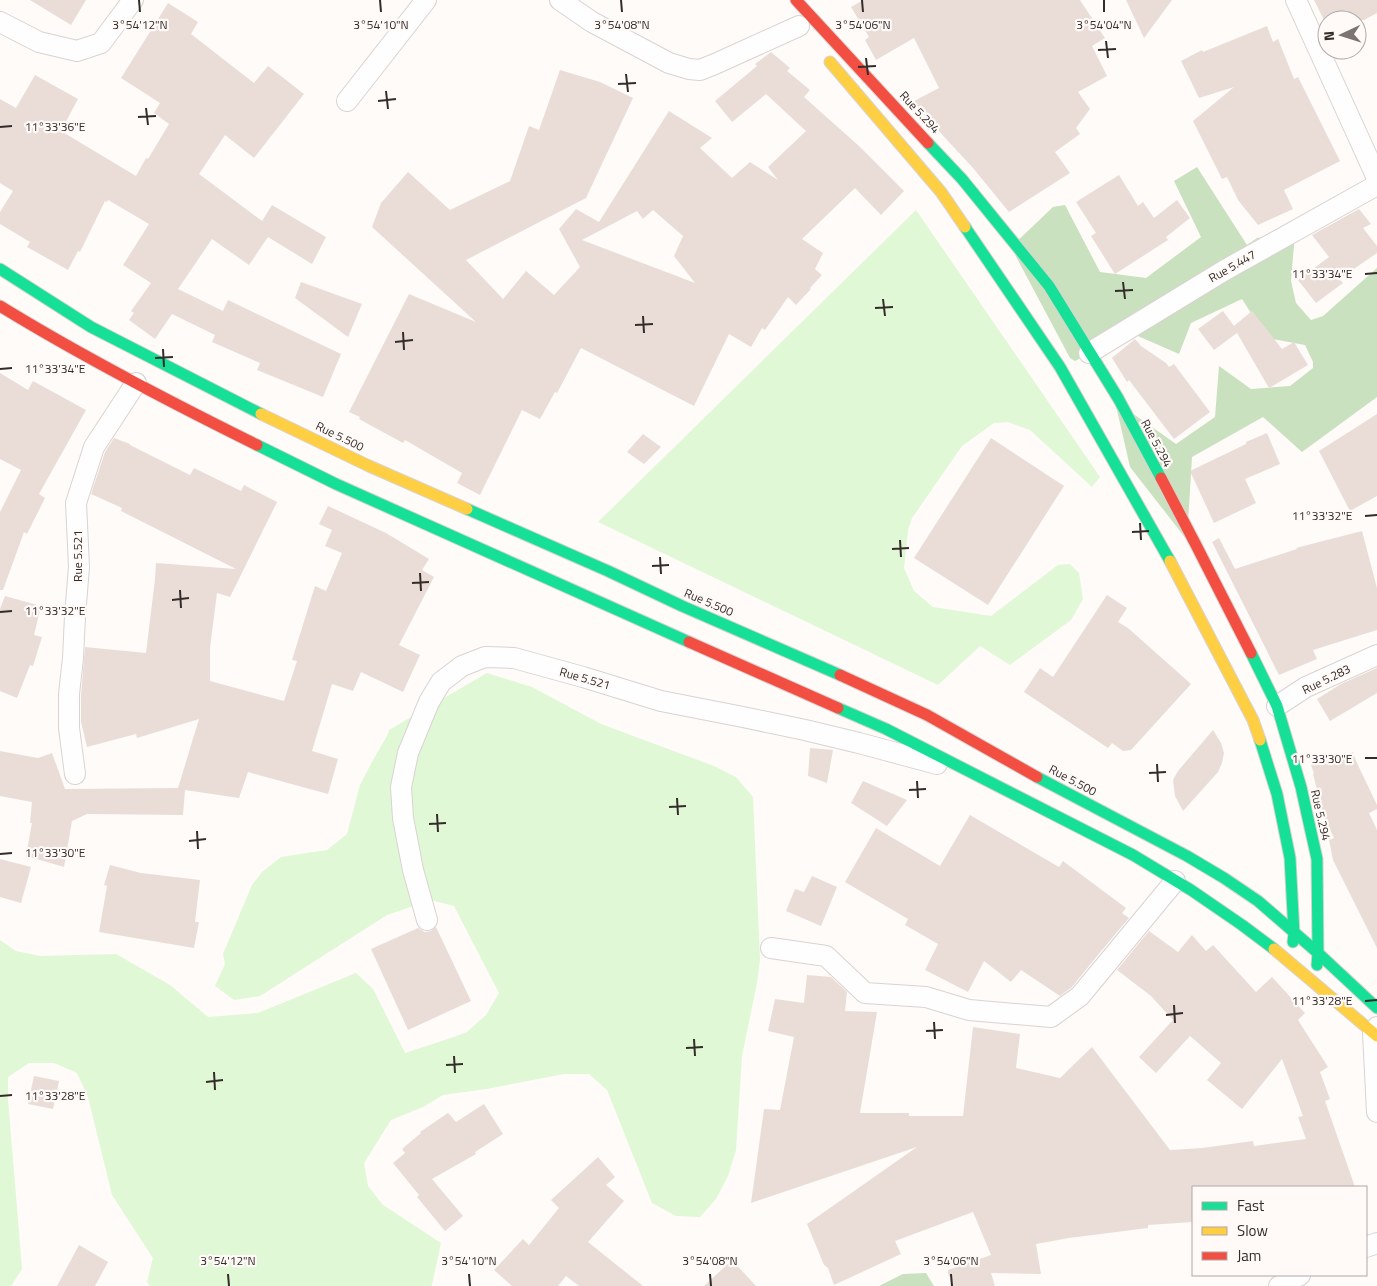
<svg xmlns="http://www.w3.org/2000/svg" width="1377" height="1286" viewBox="0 0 1377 1286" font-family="'Titillium Web',sans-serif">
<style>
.green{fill:#e0f8d5}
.forest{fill:#c9e1be}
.building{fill:#eaddd7;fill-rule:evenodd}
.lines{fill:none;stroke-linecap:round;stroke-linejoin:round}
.street-casing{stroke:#d9d3d1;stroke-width:22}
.fast-casing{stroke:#d9d3d1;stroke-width:13}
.slow-casing{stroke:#d9d3d1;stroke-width:13}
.jam-casing{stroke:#d9d3d1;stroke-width:13}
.street{stroke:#fffefe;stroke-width:20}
.fast{stroke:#16e098;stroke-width:11}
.slow{stroke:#ffcf43;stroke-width:11}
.jam{stroke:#f24e42;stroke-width:11}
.ticks{fill:none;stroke:#342c29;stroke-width:2}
.labels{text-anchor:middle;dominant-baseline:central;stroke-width:4.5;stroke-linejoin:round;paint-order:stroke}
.street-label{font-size:12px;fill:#342c29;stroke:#fffaf8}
.ticks-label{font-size:12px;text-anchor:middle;fill:#342c29;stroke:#fffaf8;stroke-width:4.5;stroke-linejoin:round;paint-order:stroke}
</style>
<rect width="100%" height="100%" fill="#fefbf9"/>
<g class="green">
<path d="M916,210L1100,477L1092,487L1030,430L1008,422L994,423L962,446L912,518L908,530L904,568L914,591L933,607L991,616L1058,565L1070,564L1079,573L1083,599L1071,620L1010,665L980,646L938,685L598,522Z"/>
<path d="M487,673L532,687L601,724L714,766L736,777L753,797L760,959L757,983L742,1056L736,1150L728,1176L716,1199L700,1217L676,1216L652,1203L607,1090L589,1074H564L486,1089L443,1095L423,1107L391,1120L364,1163L368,1186L383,1205L441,1243L432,1285L431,1286H150L147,1282L153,1258L112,1195L88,1097L77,1073L54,1063H29L8,1077V1099L22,1269L11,1286H0V940L16,951L40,956L116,954L170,985L208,1017L258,1013L356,973L373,989L405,1053L451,1038L467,1032L486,1015L499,993L454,906L431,900L387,915L260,996L234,1000L215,986L225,964L223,954L252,885L262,872L281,857L327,850L347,834L360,785L372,762L387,736L389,730Z"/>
</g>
<g class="forest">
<path d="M1197,167L1247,245L1257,238L1295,233L1291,281L1296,303L1311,320L1323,316L1377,268V397L1302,452L1263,417L1192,457L1187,540L1130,467L1115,401L1176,444L1215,417L1219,366L1251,389L1290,386L1313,368V362L1305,345L1267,338L1242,299L1191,323L1179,354L1131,333L1075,361L1070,358L1011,247L1053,207L1065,205L1100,272L1146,278L1201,237L1174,181Z"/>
<path d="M926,1273L934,1286H879L903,1274Z"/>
</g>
<g class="building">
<path d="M30,0H86L71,25Z"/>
<path d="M863,0H1080L1105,38L1092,46L1107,76L1078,92L1090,109L1076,128L1080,134L1055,152L1070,173L1009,212L973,168L922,113L914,101L939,88L914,38L876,60L865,40L869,37L851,7Z"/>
<path d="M1126,0H1172L1144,38Z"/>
<path d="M1314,0H1377V13L1364,20H1324Z"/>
<path d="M168,3L198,22L191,34L254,83L268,66L304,94L254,158L225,135L199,174L262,221L272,205L326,237L312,264L268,237L249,265L212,239L178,289L223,311L228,300L341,354L323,397L257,370L260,363L212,342L215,335L172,314L155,339L129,320L134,313L131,311L151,283L123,265L149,224L108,200L107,202L105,201L80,252L78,251L68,270L27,247L30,242L0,224V212L13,191L0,183V99L16,108L35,75L78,99L61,131L136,176L146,158L148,159L169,124L154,113L160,103L121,78Z"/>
<path d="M1267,26L1273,42L1278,39L1294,79L1298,77L1340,161L1284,190L1293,209L1258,225L1238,200L1227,177L1222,179L1193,121L1234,87L1199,98L1181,61L1202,50L1203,52Z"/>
<path d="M771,52L790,68L787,71L810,90L804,97L859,146L904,191L881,215L855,188L802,239L823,253L815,269L822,275L810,288L811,289L796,305L788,297L765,330L762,328L751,347L729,334L694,406L581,348L557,393L555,392L540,419L522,410L480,495L457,483L462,473L405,440L403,443L359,419L360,417L349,412L409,294L476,322L372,227L381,203L408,172L450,210L510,181L529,126L539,130L560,70L600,82L633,98L586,198L466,260L503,299L526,271L554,295L580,267L559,229L576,209L599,222L669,111L712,138L700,148L732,178L750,162L778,180L768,167L806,131L766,94L732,122L715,101L757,66L755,64ZM653,210L683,236L674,256L695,283L582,240L637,211L643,219Z"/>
<path d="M1119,175L1138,206L1143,202L1154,218L1177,200L1190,218L1166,237L1168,240L1115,274L1091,236L1096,233L1076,202Z"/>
<path d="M1359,209L1371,224L1363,228L1377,246V253L1339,279L1343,283L1316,303L1298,280L1329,257L1312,235Z"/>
<path d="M301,282L362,304L348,337L295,298Z"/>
<path d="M1223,311L1234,326L1252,311L1282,349L1294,342L1308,365L1269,388L1237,333L1214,350L1198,329Z"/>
<path d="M1135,339L1141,346L1166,363L1169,367L1174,364L1210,412L1174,439L1129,380L1127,382L1112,358Z"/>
<path d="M0,373L28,390L33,381L86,410L39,494L45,498L27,534L24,532L3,590H0V512L21,470L0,459Z"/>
<path d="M1377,414V496L1350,511L1319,451Z"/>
<path d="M1267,433L1280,464L1245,479L1256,503L1214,523L1190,471L1246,444V442Z"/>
<path d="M643,434L661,447L644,464L627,452Z"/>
<path d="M114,438L130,444V445L190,475L194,468L241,491L244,485L277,502L230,597L217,593L210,648V681L284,701L297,661L292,660L315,586L326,591L342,553L325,546L332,530L319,524L328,506L386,533L429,559L422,570L434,577L399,645L420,655L403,692L361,672L353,691L332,684L312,751L338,759L328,794L248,772L239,798L185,790L183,815L87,814L72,821L64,867L26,856L32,823H30L32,802L0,796V751L38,758L52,753L65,789L178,788L199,719L137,738L136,734L87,747L81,722V695L85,647L146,653L155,579L156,563L236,569L121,511L122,508L91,494L105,452Z"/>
<path d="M991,438L1064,486L988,605L914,558Z"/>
<path d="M1362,531L1377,588V630L1313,650L1317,659L1279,675L1212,542L1219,538L1235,569L1297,549L1296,548Z"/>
<path d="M1107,595L1127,608L1118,622L1128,628L1191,684L1131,750L1123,751L1112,743L1108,748L1024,692L1040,668L1053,677Z"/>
<path d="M5,596L41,606L34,635L42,637L33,666L30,665L17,698L0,691V609Z"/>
<path d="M1377,668V693L1330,721L1317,699L1341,684Z"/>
<path d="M1213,730L1221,743L1224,753L1222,763L1218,772L1183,811L1175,796L1173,780L1178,771Z"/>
<path d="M810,748L833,750L827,783L808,776Z"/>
<path d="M1353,752L1356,761L1377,805V809L1369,813L1377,830V948L1333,860L1329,840L1334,838L1324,817L1313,774L1314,773L1311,765Z"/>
<path d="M863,781L907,800L887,826L851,803Z"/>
<path d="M970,815L1059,867L1063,861L1126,908L1122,913L1129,918L1097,956L1072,987L1060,996L1021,970L1011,982L984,961L968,992L925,970L938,944L905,925L908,919L845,882L876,828L940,866Z"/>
<path d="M0,859L31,867L21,903L0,897Z"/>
<path d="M110,865L141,873L200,880L195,922H199L194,948L99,932L107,886L104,885Z"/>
<path d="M812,876L837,887L821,926L786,911L795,889L804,892Z"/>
<path d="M436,927L471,1001L408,1030L371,949L418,928L425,932L431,931Z"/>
<path d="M1149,931L1178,952L1192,935L1206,951L1213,945L1256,992L1272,977L1305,1013L1298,1020L1328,1067L1320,1072L1330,1099L1325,1101L1355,1187H1193V1222L1148,1225V1228L1069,1238L1036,1244L1041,1274L991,1273L995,1286H953L948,1273V1270L991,1255L973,1212L895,1241L901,1254L834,1285L828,1268L824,1265L807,1224L917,1147L751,1203L764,1109L780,1110L794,1037L768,1031L775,999L804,1003L807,975L831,977L847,992L845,1011L877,1012L860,1113H909V1116H963L973,1027L1020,1034L1016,1068L1060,1078L1092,1047L1170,1150L1202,1148L1253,1141L1254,1146L1306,1139L1298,1117L1303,1116L1282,1059L1242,1109L1207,1080L1221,1063L1190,1036L1156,1073L1139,1057L1173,1020L1151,996L1117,970Z"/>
<path d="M34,1076L59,1081L53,1109L28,1104Z"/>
<path d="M484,1104L503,1134L475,1152L476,1154L432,1179L463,1216L445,1231L417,1197L419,1195L393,1163L405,1153L402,1149L421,1133L420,1132L448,1113L456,1122Z"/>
<path d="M598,1157L615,1177L606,1185L624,1201L588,1242L643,1286H579L566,1276L558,1286H512L494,1270L523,1239L529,1245L559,1208L551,1200Z"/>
<path d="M79,1245L108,1262L95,1286H57Z"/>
<path d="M732,1260L756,1286H704Z"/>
</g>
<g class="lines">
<defs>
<g id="street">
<path d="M560,0L592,22L669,63L689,69L700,70L715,64L799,26"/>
<path d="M1296,0L1377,178"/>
<path d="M0,22L39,42L77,51L101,43L133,0"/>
<path d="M347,101L426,0"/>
<path d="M1089,353L1225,270L1377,185"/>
<path d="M1277,706L1306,687L1377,655"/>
<path d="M75,774L69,728V694L73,658L75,616L79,567L76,503L94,447L136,383"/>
<path d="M427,920L413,870L403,818L401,787L408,753L429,702L441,682L462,666L485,657L514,658L583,677L661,701L743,717L805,730L859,743L937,764"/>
<path d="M771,948L826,956L865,993L926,997L969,1010L1051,1017L1080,996L1175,881"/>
<path d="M1377,1027L1373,1033L1377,1112"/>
<path d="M1366,1247L1377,1243"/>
<path d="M1279,1286L1300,1275"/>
</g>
<g id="fast">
<path d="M928,143L962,179L1049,286L1118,398L1161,478"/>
<path d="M965,227L1060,367L1170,561"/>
<path d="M0,269L91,327L261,414"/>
<path d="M257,445L336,484L689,642"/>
<path d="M467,509L608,571L682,606L840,675"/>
<path d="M1251,653L1277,706L1301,787L1317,859L1318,953L1317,965"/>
<path d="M838,708L886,729L1133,855L1191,890L1242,925L1274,949"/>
<path d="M1260,740L1277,794L1290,858L1294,933L1293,942"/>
<path d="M1037,777L1187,856L1224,878L1258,901L1318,953L1377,1008"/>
</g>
<g id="slow">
<path d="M830,62L941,192L965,227"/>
<path d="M261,414L369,466L467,509"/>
<path d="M1170,561L1253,720L1260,740"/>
<path d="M1274,949L1377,1036"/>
</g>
<g id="jam">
<path d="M796,0L928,143"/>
<path d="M0,306C83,357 170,402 257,445"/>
<path d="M1161,478L1196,545L1251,653"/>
<path d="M689,642L838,708"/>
<path d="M840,675L927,715L1037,777"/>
</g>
</defs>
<use href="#street" class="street-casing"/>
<use href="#fast" class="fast-casing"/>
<use href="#slow" class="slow-casing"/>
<use href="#jam" class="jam-casing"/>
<use href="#street" class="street"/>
<use href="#fast" class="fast"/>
<use href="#slow" class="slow"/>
<use href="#jam" class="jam"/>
</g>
<path class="ticks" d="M139,0L140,12M380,0L381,12M621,0L622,12M862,0L863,12M1104,0V12M1106,41L1108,58M1098,50L1116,49M866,58L868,75M858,67L876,66M626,74L628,92M618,84L636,83M386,91L388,109M378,101L396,99M146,108L148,125M138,117L156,116M0,127L12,126M1365,274L1377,273M1123,282L1125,299M1115,291L1133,290M883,299L885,316M875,308L893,307M643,316L644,333M635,325L653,324M403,332L404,350M395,342L413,340M163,349L164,367M155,358L173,357M0,369L12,368M1365,516L1377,515M1140,523L1141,540M1132,532L1149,531M900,540L901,557M892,549L909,548M660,557L661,574M652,566L669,565M420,573L421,591M412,583L429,582M180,590L181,608M172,600L189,598M0,612L12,611M1365,758H1377M1157,764L1158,782M1149,773L1166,772M917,781L918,798M909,790L926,789M677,798L678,815M669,807L686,806M437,814L438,832M429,824L446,823M197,831L198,849M189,841L206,839M0,854L12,853M1365,1001L1377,1000M1174,1005L1175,1023M1166,1015L1183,1013M934,1022L935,1039M926,1031L943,1030M694,1039L695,1056M686,1048L703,1047M454,1056L455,1073M446,1065L463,1064M214,1072L215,1090M206,1082L223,1080M0,1096L12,1095M228,1274L229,1286M469,1274L470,1286M710,1274L711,1286M951,1274L952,1286"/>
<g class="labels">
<g class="street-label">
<text transform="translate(920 112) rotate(47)">Rue 5.294</text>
<text transform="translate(1232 266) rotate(-30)">Rue 5.447</text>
<text transform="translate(340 436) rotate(26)">Rue 5.500</text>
<text transform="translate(1157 443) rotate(62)">Rue 5.294</text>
<text transform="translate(77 556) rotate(-90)">Rue 5.521</text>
<text transform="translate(709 602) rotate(23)">Rue 5.500</text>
<text transform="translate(585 678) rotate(16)">Rue 5.521</text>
<text transform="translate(1326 679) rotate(-26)">Rue 5.283</text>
<text transform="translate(1073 780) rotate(28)">Rue 5.500</text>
<text transform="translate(1321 815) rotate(77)">Rue 5.294</text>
</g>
</g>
<g class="ticks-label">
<text x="140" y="29">3°54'12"N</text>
<text x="381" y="29">3°54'10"N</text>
<text x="622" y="29">3°54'08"N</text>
<text x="863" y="29">3°54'06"N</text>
<text x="1104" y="29">3°54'04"N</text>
<text x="55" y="131">11°33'36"E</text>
<text x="1322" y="278">11°33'34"E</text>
<text x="55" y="373">11°33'34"E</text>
<text x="1322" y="520">11°33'32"E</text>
<text x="55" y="615">11°33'32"E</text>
<text x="1322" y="763">11°33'30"E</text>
<text x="55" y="857">11°33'30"E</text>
<text x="1322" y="1005">11°33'28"E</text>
<text x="55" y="1100">11°33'28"E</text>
<text x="228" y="1265">3°54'12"N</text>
<text x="469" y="1265">3°54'10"N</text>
<text x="710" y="1265">3°54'08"N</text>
<text x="951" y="1265">3°54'06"N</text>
</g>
<rect x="1192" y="1186" width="175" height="90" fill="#fffaf8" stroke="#aea8a5"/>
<rect x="1202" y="1202" width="25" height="8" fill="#16e098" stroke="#aea8a5"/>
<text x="1237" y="1211" font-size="15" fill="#342c29">Fast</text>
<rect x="1202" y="1227" width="25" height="8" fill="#ffcf43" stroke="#aea8a5"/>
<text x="1237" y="1236" font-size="15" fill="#342c29">Slow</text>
<rect x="1202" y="1252" width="25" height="8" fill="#f24e42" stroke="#aea8a5"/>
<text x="1237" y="1261" font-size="15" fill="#342c29">Jam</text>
<g transform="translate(1342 35) rotate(266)"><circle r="24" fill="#fffaf8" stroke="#aea8a5"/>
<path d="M0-4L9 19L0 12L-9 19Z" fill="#7b7472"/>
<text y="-8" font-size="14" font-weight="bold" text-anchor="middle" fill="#342c29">N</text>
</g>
</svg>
